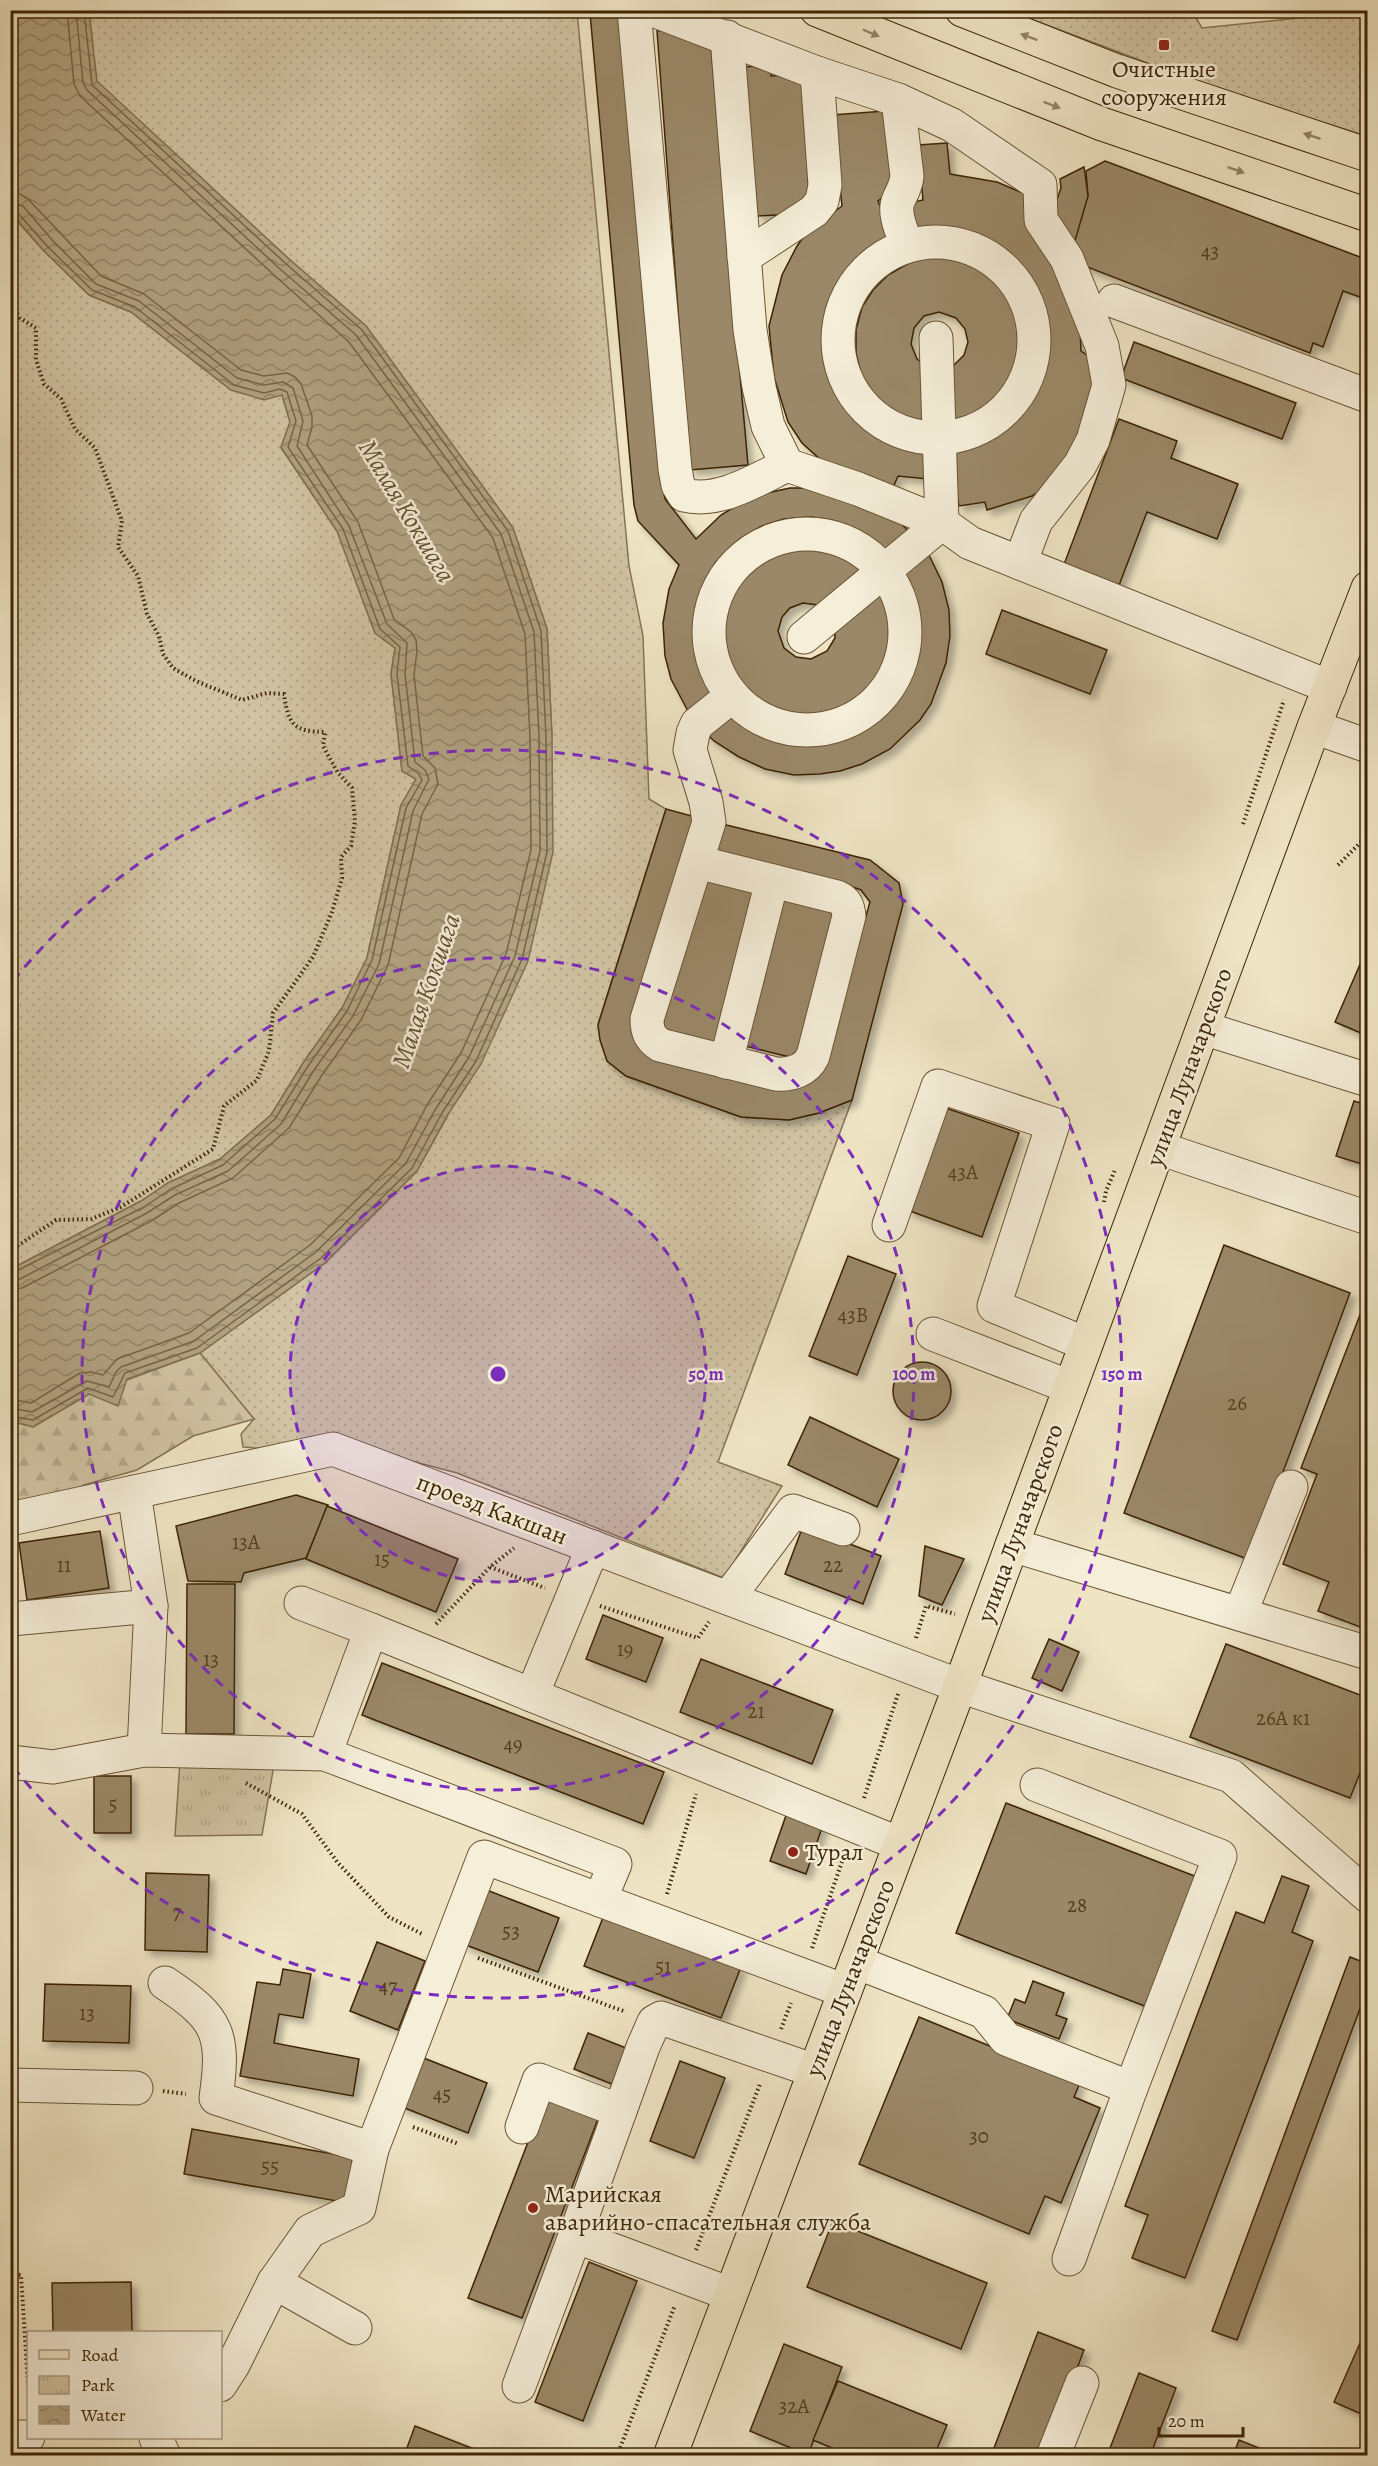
<svg xmlns="http://www.w3.org/2000/svg" width="1378" height="2466" viewBox="0 0 1378 2466" font-family="Alegreya,serif">
<style>
.grass{fill:url(#grass-dots);stroke:#877454;stroke-width:1.5}
.forest{fill:url(#forest-firs);stroke:#877454;stroke-width:1.5}
.park{fill:url(#park-tufts);stroke:#877454;stroke-width:1.5}
.water{fill:url(#water-waves);stroke:#837050;stroke-width:1.5}
.lines{fill:none;stroke-linecap:round;stroke-linejoin:round}
.shore{stroke:#786444;stroke-width:1.5}
.building{fill:#9a8868;stroke:#3d2404;stroke-width:1.5;filter:url(#shadow)}
.minor-casing{stroke:#6a5434;stroke-width:35}
.major-casing{stroke:#3d2404;stroke-width:35}
.path{stroke:#3d2404;stroke-width:4;stroke-dasharray:1.5 3;stroke-linecap:butt}
.minor{stroke:#f5eed9;stroke-width:33}
.major{stroke:#efe5c5;stroke-width:33}
.oneway{fill:#968464}
.ring{fill:none;stroke:#7b2cbf;stroke-width:3;stroke-dasharray:10 8}
.poi-dot{fill:#8f2418;stroke:#f5eed9;stroke-width:2}
.labels{text-anchor:middle;dominant-baseline:central;stroke-width:5;stroke-linejoin:round;paint-order:stroke}
.number-label{font-size:21px;fill:#543d1d}
.poi-label{font-size:24px;fill:#3d2404;stroke:#f5eed9;text-anchor:start}
.street-label{font-size:24px;fill:#3d2404;stroke:#f5eed9}
.water-label{font-size:26px;font-style:italic;fill:#665030;stroke:#f5eed9}
.centre{fill:#7b2cbf;stroke:#f5eed9;stroke-width:3}
.ring-label{font-size:18px;text-anchor:middle;font-weight:bold;fill:#7b2cbf;stroke:#f5eed9;stroke-width:5;stroke-linejoin:round;paint-order:stroke}
</style>
<defs>
<pattern id="grass-dots" width="8" height="8" patternUnits="userSpaceOnUse" patternTransform="scale(1.5)"><rect width="8" height="8" fill="#d1c4a4"/><path d="M2 2h.1M6 6h.1" fill="none" stroke="#b4a88c" stroke-width="1.8" stroke-linecap="round"/></pattern>
<pattern id="forest-firs" width="22" height="20" patternUnits="userSpaceOnUse" patternTransform="scale(1.5)"><rect width="22" height="20" fill="#d1c4a4"/><path d="M5 1l3.5 6h-7zM16 11l3.5 6h-7z" fill="#b4a88c"/></pattern>
<pattern id="park-tufts" width="24" height="20" patternUnits="userSpaceOnUse" patternTransform="scale(1.5)"><rect width="24" height="20" fill="#d1c4a4"/><path d="M3 7l-1-3M5 7V3M7 7l1-3M15 17l-1-3M17 17v-4M19 17l1-3" fill="none" stroke="#b4a88c"/></pattern>
<pattern id="water-waves" width="16" height="10" patternUnits="userSpaceOnUse" patternTransform="scale(1.5)"><rect width="16" height="10" fill="#b2a383"/><path d="M0 5q4-4 8 0t8 0" fill="none" stroke="#928569"/></pattern>
<filter id="shadow"><feDropShadow dx="5.5" dy="5.5" stdDeviation="3" flood-color="#0004"/></filter>
</defs>
<rect width="100%" height="100%" fill="#efe5c5"/>
<filter id="stains"><feTurbulence type="fractalNoise" baseFrequency=".00333" numOctaves="4"/><feColorMatrix values="0 0 0 0 .2 0 0 0 0 .09 0 0 0 0 .02 0 0 0 .5 -.17"/></filter>
<radialGradient id="worn" r=".72"><stop offset=".6" stop-color="#630" stop-opacity="0"/><stop offset="1" stop-color="#630" stop-opacity=".3"/></radialGradient>
<g class="grass">
<path d="M89,11H577L629,566L643,636L649,799L666,809L598,1024L607,1061L626,1076L741,1117L789,1120L819,1113L852,1100L718,1462L782,1486L724,1578L457,1473L321,1437L278,1450L243,1447L241,1434L254,1419L200,1353L325,1263L417,1171L447,1117L552,737L547,629L513,528L366,326L289,259L96,81Z"/>
<path d="M1010,11H1192L1202,28L1367,11V136L1219,90Z"/>
<path d="M10,213L43,250L89,295L131,312L231,390L282,395L290,422L281,448L337,531L375,633L395,648L391,674L402,771L416,779L401,805L367,958L342,1008L303,1063L271,1115L220,1159L168,1183L141,1201L11,1269Z"/>
</g>
<path class="forest" d="M200,1353L254,1419L193,1436L137,1470L84,1485L43,1505L11,1507L10,1421L33,1427L89,1394Z"/>
<path class="park" d="M180,1761L274,1765L262,1835L175,1836Z"/>
<path class="water" d="M10,11H89L97,81L289,259L366,326L513,528L547,629L552,737L553,852L528,961L481,1064L447,1116L417,1171L325,1263L200,1353L127,1379L118,1406L89,1394L33,1427L11,1421V1269L141,1201L168,1183L220,1159L271,1115L303,1063L342,1008L367,958L401,805L416,779L402,771L391,674L395,648L375,633L337,531L281,447L290,422L282,395L264,400L231,390L131,312L89,295L43,250L11,213Z"/>
<g class="lines">
<g class="shore">
<path d="M10,193L20,194L28,199L101,276L144,294L241,370L264,376L287,373L295,377L301,384L312,416V427L307,445L358,522L394,619L411,632L416,640L417,651L414,675L423,756L435,768L438,784L422,814L388,965L361,1020L322,1075L289,1128L233,1178L179,1203L151,1221L22,1288L10,1290"/>
<path d="M10,202L23,206L53,241L96,284L139,301L237,378L264,385L283,382L293,388L303,421L297,446L349,526L387,624L407,643L405,674L415,762L425,770L429,779L413,811L379,964L353,1016L314,1070L281,1124L228,1171L175,1195L147,1213L18,1280L10,1281"/>
<path d="M10,209L17,212L47,246L92,290L135,307L234,385L264,393L280,389L287,392L296,421L288,447L343,529L380,629L400,647L397,674L408,766L419,774L422,780L406,808L372,960L347,1011L308,1066L275,1119L223,1165L171,1189L144,1207L10,1274"/>
<path d="M10,1399L31,1403L80,1373L91,1372L103,1375L117,1359L189,1333L310,1245L399,1158L427,1105L461,1053L506,954L531,850L530,737L525,634L493,538L349,342L274,275L80,96L74,84L67,10"/>
<path d="M10,1408L32,1412L87,1381L109,1387L116,1372L121,1367L194,1341L316,1252L406,1163L435,1110L469,1057L515,956L540,851L539,737L534,632L501,534L356,335L280,269L87,90L83,83L76,10"/>
<path d="M10,1416L33,1420L88,1388L113,1397L125,1373L197,1348L321,1258L412,1168L442,1113L476,1061L522,959L547,852L546,737L541,631L508,531L362,330L285,263L92,85L84,10"/>
</g>
</g>
<g class="building">
<path d="M619,11L660,474L665,499L696,539L721,515L744,501L762,494L790,488H822L889,513L913,535L891,556L856,529L832,520L811,517L784,519L762,526L740,539L716,562L704,583L695,608L693,633L698,663L715,697L690,715L671,679L665,656L663,623L669,589L679,565L638,521L634,505L590,13Z"/>
<path d="M682,28L683,39L710,36L748,465L690,470L657,31Z"/>
<path d="M770,65L771,76L801,74L810,202L796,203L797,214L757,216L745,67Z"/>
<path d="M885,111L893,190L878,201L892,235L869,247L846,270L833,291L825,317L823,342L828,371L835,389L857,419L881,437L911,448L933,451L928,479L898,476L892,490L821,460L802,443L788,422L774,377L769,326L782,275L797,246L807,232L842,206L832,115Z"/>
<path d="M947,143L950,174L997,182L1025,194L1024,208L1030,209L1080,328L1081,351L1096,361L1086,439L1056,482L1032,496L987,510L985,502L959,506L948,450L980,442L1000,430L1019,414L1032,396L1043,371L1047,350L1046,319L1039,295L1027,273L1010,254L985,237L961,229L941,226L914,228L909,203L923,200L918,145Z"/>
<path d="M1105,161L1368,260V300L1343,291L1323,347L1313,343L1310,353L1082,265L1074,241L1088,196L1086,171Z"/>
<path d="M1084,167L1088,196L1074,244L1052,214L1061,188L1060,179Z"/>
<path d="M930,257L957,259L975,265L1000,282L1016,306L1022,328L1024,348L1019,368L1003,396L977,417L952,425L953,366L964,355L968,342L965,329L956,318L939,312L924,316L914,328L911,344L917,359L929,368V425L920,424L893,412L876,397L861,374L856,353V330L862,307L873,290L888,275L911,262Z"/>
<path d="M1134,342L1296,403L1282,439L1121,378Z"/>
<path d="M1119,419L1177,441L1171,458L1238,484L1217,539L1147,512L1118,588L1063,567Z"/>
<path d="M812,546L844,555L865,569L818,605L803,603L790,608L782,617L778,631L784,648L796,657L811,659L827,651L835,638L834,622L879,587L884,595L891,624L890,647L881,672L867,690L850,704L827,713L807,715L786,713L762,702L746,689L731,667L725,648L723,619L732,592L745,573L761,560L780,551Z"/>
<path d="M927,551L942,582L949,610L950,636L946,663L931,704L920,720L890,749L862,764L840,771L820,774L794,775L765,769L739,757L714,741L705,732L728,711L752,729L782,740L803,742L829,740L850,733L871,722L889,706L903,687L913,663L918,642L917,611L902,570Z"/>
<path d="M1002,610L1107,650L1090,694L986,654Z"/>
<path d="M666,809L699,818L642,1048L820,1068L828,1050L870,902L861,890L847,885L713,857L722,824L870,860L899,883L903,904L852,1100L819,1113L789,1120L741,1117L626,1076L607,1061L600,1040L598,1025Z"/>
<path d="M701,874L755,887L715,1046L661,1032Z"/>
<path d="M783,893L836,906L798,1059L745,1046Z"/>
<path d="M1368,946V1036L1335,1022Z"/>
<path d="M1354,1101L1368,1105V1166L1336,1156Z"/>
<path d="M943,1107L1019,1133L982,1237L907,1210Z"/>
<path d="M1224,1245L1350,1293L1250,1560L1124,1513Z"/>
<path d="M848,1256L896,1274L857,1375L809,1356Z"/>
<path d="M1368,1294V1630L1318,1611L1329,1582L1283,1564L1317,1474L1301,1468Z"/>
<circle cx="922" cy="1391" r="29"/>
<path d="M810,1417L899,1459L877,1507L788,1465Z"/>
<path d="M296,1495L328,1505L306,1558L244,1573L241,1582L188,1581L176,1526Z"/>
<path d="M327,1506L458,1559L436,1612L306,1559Z"/>
<path d="M803,1526L881,1556L863,1604L785,1574Z"/>
<path d="M100,1531L109,1588L27,1600L19,1543Z"/>
<path d="M925,1546L964,1559L942,1605L919,1596Z"/>
<path d="M187,1584H235L234,1734H186Z"/>
<path d="M603,1615L663,1638L646,1682L586,1659Z"/>
<path d="M1049,1639L1079,1652L1062,1691L1032,1678Z"/>
<path d="M1226,1644L1368,1698V1753L1350,1798L1190,1737Z"/>
<path d="M701,1659L833,1710L812,1764L680,1712Z"/>
<path d="M382,1663L664,1772L643,1824L362,1715Z"/>
<rect x="94" y="1776" width="37" height="57"/>
<path d="M1006,1803L1197,1877L1147,2007L956,1933Z"/>
<path d="M789,1807L825,1819L806,1874L770,1861Z"/>
<path d="M146,1873L209,1875L207,1952L145,1950Z"/>
<path d="M1282,1876L1309,1886L1292,1932L1313,1941L1185,2278L1132,2258L1148,2215L1125,2206L1236,1912L1264,1923Z"/>
<path d="M484,1889L559,1918L538,1972L463,1944Z"/>
<path d="M604,1915L741,1967L721,2018L584,1966Z"/>
<path d="M377,1942L425,1961L398,2030L350,2011Z"/>
<path d="M1350,1957L1368,1964V1987L1237,2340L1212,2331Z"/>
<path d="M283,1969L311,1974L303,2018L279,2014L274,2043L359,2059L353,2096L240,2076L257,1982L280,1985Z"/>
<path d="M1033,1981L1064,1993L1056,2015L1067,2019L1059,2039L1007,2019L1015,1999L1025,2003Z"/>
<path d="M45,1984L131,1986L129,2043L43,2041Z"/>
<path d="M919,2017L1080,2083L1074,2097L1100,2108L1061,2203L1045,2196L1029,2234L859,2164Z"/>
<path d="M588,2033L631,2050L617,2086L574,2069Z"/>
<path d="M416,2055L487,2083L468,2133L397,2105Z"/>
<path d="M680,2061L725,2078L694,2158L650,2141Z"/>
<path d="M545,2098L598,2119L522,2318L468,2298Z"/>
<path d="M192,2129L356,2158L348,2203L184,2174Z"/>
<path d="M833,2221L987,2283L961,2349L807,2287Z"/>
<path d="M589,2262L637,2281L583,2421L535,2402Z"/>
<path d="M131,2282L132,2332H53L52,2283Z"/>
<path d="M1368,2325V2413L1366,2416L1334,2402Z"/>
<path d="M1038,2332L1084,2350L1044,2456H991Z"/>
<path d="M784,2344L842,2367L808,2455L750,2431Z"/>
<path d="M1139,2373L1176,2388L1150,2456H1107Z"/>
<path d="M838,2381L947,2425L934,2456H851L813,2440Z"/>
<path d="M415,2426L492,2456H404Z"/>
<path d="M1239,2440L1279,2456H1233Z"/>
</g>
<g class="lines">
<defs>
<g id="minor">
<path d="M634,10L675,469L678,485L684,495C719,504 756,480 787,465L858,489L942,523L970,543L1330,687"/>
<path d="M653,10L817,73L898,100L952,125L1040,185L1041,220L1067,259L1102,346L1109,385L1093,440L1080,465L1036,521L1020,563"/>
<path d="M727,37L750,330L759,387L768,426L787,465"/>
<path d="M898,100L907,176C906,186 903,190 899,199C892,213 903,233 907,246"/>
<circle cx="936" cy="340" r="98"/>
<path d="M744,257L814,211L822,201L825,185L817,73"/>
<path d="M1114,301L1368,396"/>
<path d="M936,338L942,523"/>
<circle cx="807" cy="632" r="98"/>
<path d="M804,637L942,523"/>
<path d="M1314,727L1368,746"/>
<path d="M697,862L837,897C846,901 848,906 849,916L813,1056C806,1071 791,1075 776,1074L660,1045C650,1038 647,1032 647,1019L709,822L706,802L690,750L693,733L697,724L732,696"/>
<path d="M1203,1028L1368,1080"/>
<path d="M726,1062L772,881"/>
<path d="M1159,1148L1368,1218"/>
<path d="M889,1225L938,1086L1053,1124L994,1306L1086,1344"/>
<path d="M933,1334L1070,1387"/>
<path d="M10,1519L333,1449L960,1686L1231,1776L1368,1896"/>
<path d="M1012,1545L1368,1653"/>
<path d="M728,1598L793,1511L843,1529"/>
<path d="M301,1603L371,1630"/>
<path d="M1240,1614L1291,1487"/>
<path d="M11,1619L151,1606L134,1492"/>
<path d="M532,1695L593,1547"/>
<path d="M144,1750L151,1606"/>
<path d="M325,1754L371,1630L900,1844"/>
<path d="M10,1762L53,1767L144,1750L325,1754L615,1864L600,1900"/>
<path d="M1037,1785L1220,1856L1131,2088L1069,2259"/>
<path d="M856,1962L984,2012L1006,2039L1131,2088"/>
<path d="M165,1983C219,2019 225,2034 216,2098L372,2149"/>
<path d="M10,2085L136,2088"/>
<path d="M522,2127L539,2080L620,2111"/>
<path d="M274,2282L355,2328"/>
<path d="M730,2294L575,2236L643,2047L654,2022L661,2018L815,2071"/>
<path d="M220,2385L233,2365L274,2282L310,2231L359,2208L372,2149L484,1857L845,1991"/>
<path d="M519,2386L575,2236"/>
<path d="M10,2437H28"/>
<path d="M156,2438L164,2456"/>
<path d="M1053,2456L1082,2383"/>
</g>
<g id="major">
<path d="M817,10L1102,124L1368,215"/>
<path d="M962,10L1117,71L1368,155"/>
<path d="M670,2456L960,1686L1314,727L1368,588"/>
</g>
</defs>
<use href="#minor" class="minor-casing"/>
<use href="#major" class="major-casing"/>
<g class="path">
<path d="M10,302L20,318L36,328V360L44,384L61,399L75,429L95,448L122,521L118,547L138,576L147,614L159,636L163,654L173,668L196,681L242,700L267,693L284,694C288,724 294,732 325,732L323,746L338,773L352,788L355,821L351,846L341,857L342,878L332,912L313,957L273,1013L269,1051L257,1080L224,1106L213,1149L121,1207L91,1219L56,1220L10,1251"/>
<path d="M1243,824L1284,700"/>
<path d="M1338,865L1368,835"/>
<path d="M1104,1202L1106,1191L1115,1170"/>
<path d="M490,1567L545,1588"/>
<path d="M600,1606L698,1638L709,1622"/>
<path d="M436,1624L490,1567L514,1548"/>
<path d="M916,1638L926,1606L955,1614"/>
<path d="M246,1783L302,1814L338,1863L389,1917L424,1935"/>
<path d="M864,1798L898,1694"/>
<path d="M667,1894L696,1794"/>
<path d="M812,1948L845,1853"/>
<path d="M478,1958L626,2012"/>
<path d="M781,2029L791,2003"/>
<path d="M163,2091L186,2094"/>
<path d="M413,2127L459,2144"/>
<path d="M696,2250L760,2084"/>
<path d="M10,2274L21,2275L28,2384"/>
<path d="M617,2456L675,2305"/>
</g>
<use href="#minor" class="minor"/>
<use href="#major" class="major"/>
</g>
<defs><path id="oneway-solid" d="M-6-.8H1V-3.2L6.5 0L1 3.2V.8H-6Z" transform="scale(1.5)"/></defs>
<g class="oneway">
<use href="#oneway-solid" transform="translate(871 33) rotate(23)"/>
<use href="#oneway-solid" transform="translate(1029 37) rotate(-159)"/>
<use href="#oneway-solid" transform="translate(1052 105) rotate(21)"/>
<use href="#oneway-solid" transform="translate(1312 136) rotate(-162)"/>
<use href="#oneway-solid" transform="translate(1236 170) rotate(19)"/>
</g>
<circle cx="498" cy="1374" r="208" fill="#7b2cbf" fill-opacity=".12"/>
<g class="ring">
<circle cx="498" cy="1374" r="208"/>
<circle cx="498" cy="1374" r="416"/>
<path d="M13 981A624 624 0 1 1 13 1767"/>
</g>
<g class="poi-dot">
<rect x="1158" y="39" width="12" height="12" rx="3"/>
<circle cx="793" cy="1852" r="6"/>
<circle cx="533" cy="2208" r="6"/>
</g>
<g class="labels">
<g class="number-label">
<text x="1210" y="251">43</text>
<text x="963" y="1172">43А</text>
<text x="853" y="1315">43В</text>
<text x="1237" y="1403">26</text>
<text x="246" y="1542">13А</text>
<text x="382" y="1559">15</text>
<text x="64" y="1565">11</text>
<text x="833" y="1565">22</text>
<text x="625" y="1649">19</text>
<text x="211" y="1659">13</text>
<text x="756" y="1711">21</text>
<text x="1283" y="1718">26А к1</text>
<text x="513" y="1744">49</text>
<text x="113" y="1804">5</text>
<text x="1077" y="1905">28</text>
<text x="177" y="1912">7</text>
<text x="511" y="1931">53</text>
<text x="663" y="1966">51</text>
<text x="388" y="1986">47</text>
<text x="87" y="2013">13</text>
<text x="442" y="2094">45</text>
<text x="979" y="2136">30</text>
<text x="270" y="2166">55</text>
<text x="794" y="2406">32А</text>
</g>
<g class="poi-label">
<text x="1164" y="69" text-anchor="middle">Очистные<tspan x="1164" dy="28">сооружения</tspan></text>
<text x="805" y="1852">Турал</text>
<text x="545" y="2194">Марийская<tspan x="545" dy="28">аварийно-спасательная служба</tspan></text>
</g>
<g class="street-label">
<text transform="translate(1189 1067) rotate(-70)">улица Луначарского</text>
<text transform="translate(492 1509) rotate(21)">проезд Какшан</text>
<text transform="translate(1020 1523) rotate(-70)">улица Луначарского</text>
<text transform="translate(850 1978) rotate(-69)">улица Луначарского</text>
</g>
<g class="water-label">
<text transform="translate(407 511) rotate(59)">Малая Кокшага</text>
<text transform="translate(426 991) rotate(-71)">Малая Кокшага</text>
</g>
</g>
<circle cx="498" cy="1374" r="9" class="centre"/>
<g class="ring-label">
<text x="706" y="1380">50 m</text>
<text x="914" y="1380">100 m</text>
<text x="1122" y="1380">150 m</text>
</g>
<rect width="1378" height="2466" fill="none" stroke="#efe5c5" stroke-width="36"/>
<rect x="12" y="12" width="1354" height="2442" fill="none" stroke="#3d2404" stroke-width="3"/>
<rect x="18" y="18" width="1342" height="2430" fill="none" stroke="#3d2404" stroke-width="1.5"/>
<rect x="27" y="2331" width="195" height="108" fill="#f5eed9" stroke="#ab9d84" stroke-width="1.5"/>
<rect x="39" y="2350" width="30" height="9" fill="#efe5c5" stroke="#ab9d84" stroke-width="1.5"/>
<text x="81" y="2361" font-size="18" fill="#3d2404">Road</text>
<rect x="39" y="2376" width="30" height="18" fill="url(#park-tufts)" stroke="#ab9d84" stroke-width="1.5"/>
<text x="81" y="2391" font-size="18" fill="#3d2404">Park</text>
<rect x="39" y="2406" width="30" height="18" fill="url(#water-waves)" stroke="#ab9d84" stroke-width="1.5"/>
<text x="81" y="2421" font-size="18" fill="#3d2404">Water</text>
<path d="M1159 2427v9h84v-9" fill="none" stroke="#3d2404" stroke-width="3"/>
<text x="1168" y="2427" font-size="18" fill="#3d2404" stroke="#f5eed9" stroke-width="4.5" paint-order="stroke">20 m</text>
<rect width="100%" height="100%" filter="url(#stains)"/>
<rect width="100%" height="100%" fill="url(#worn)"/>
</svg>
